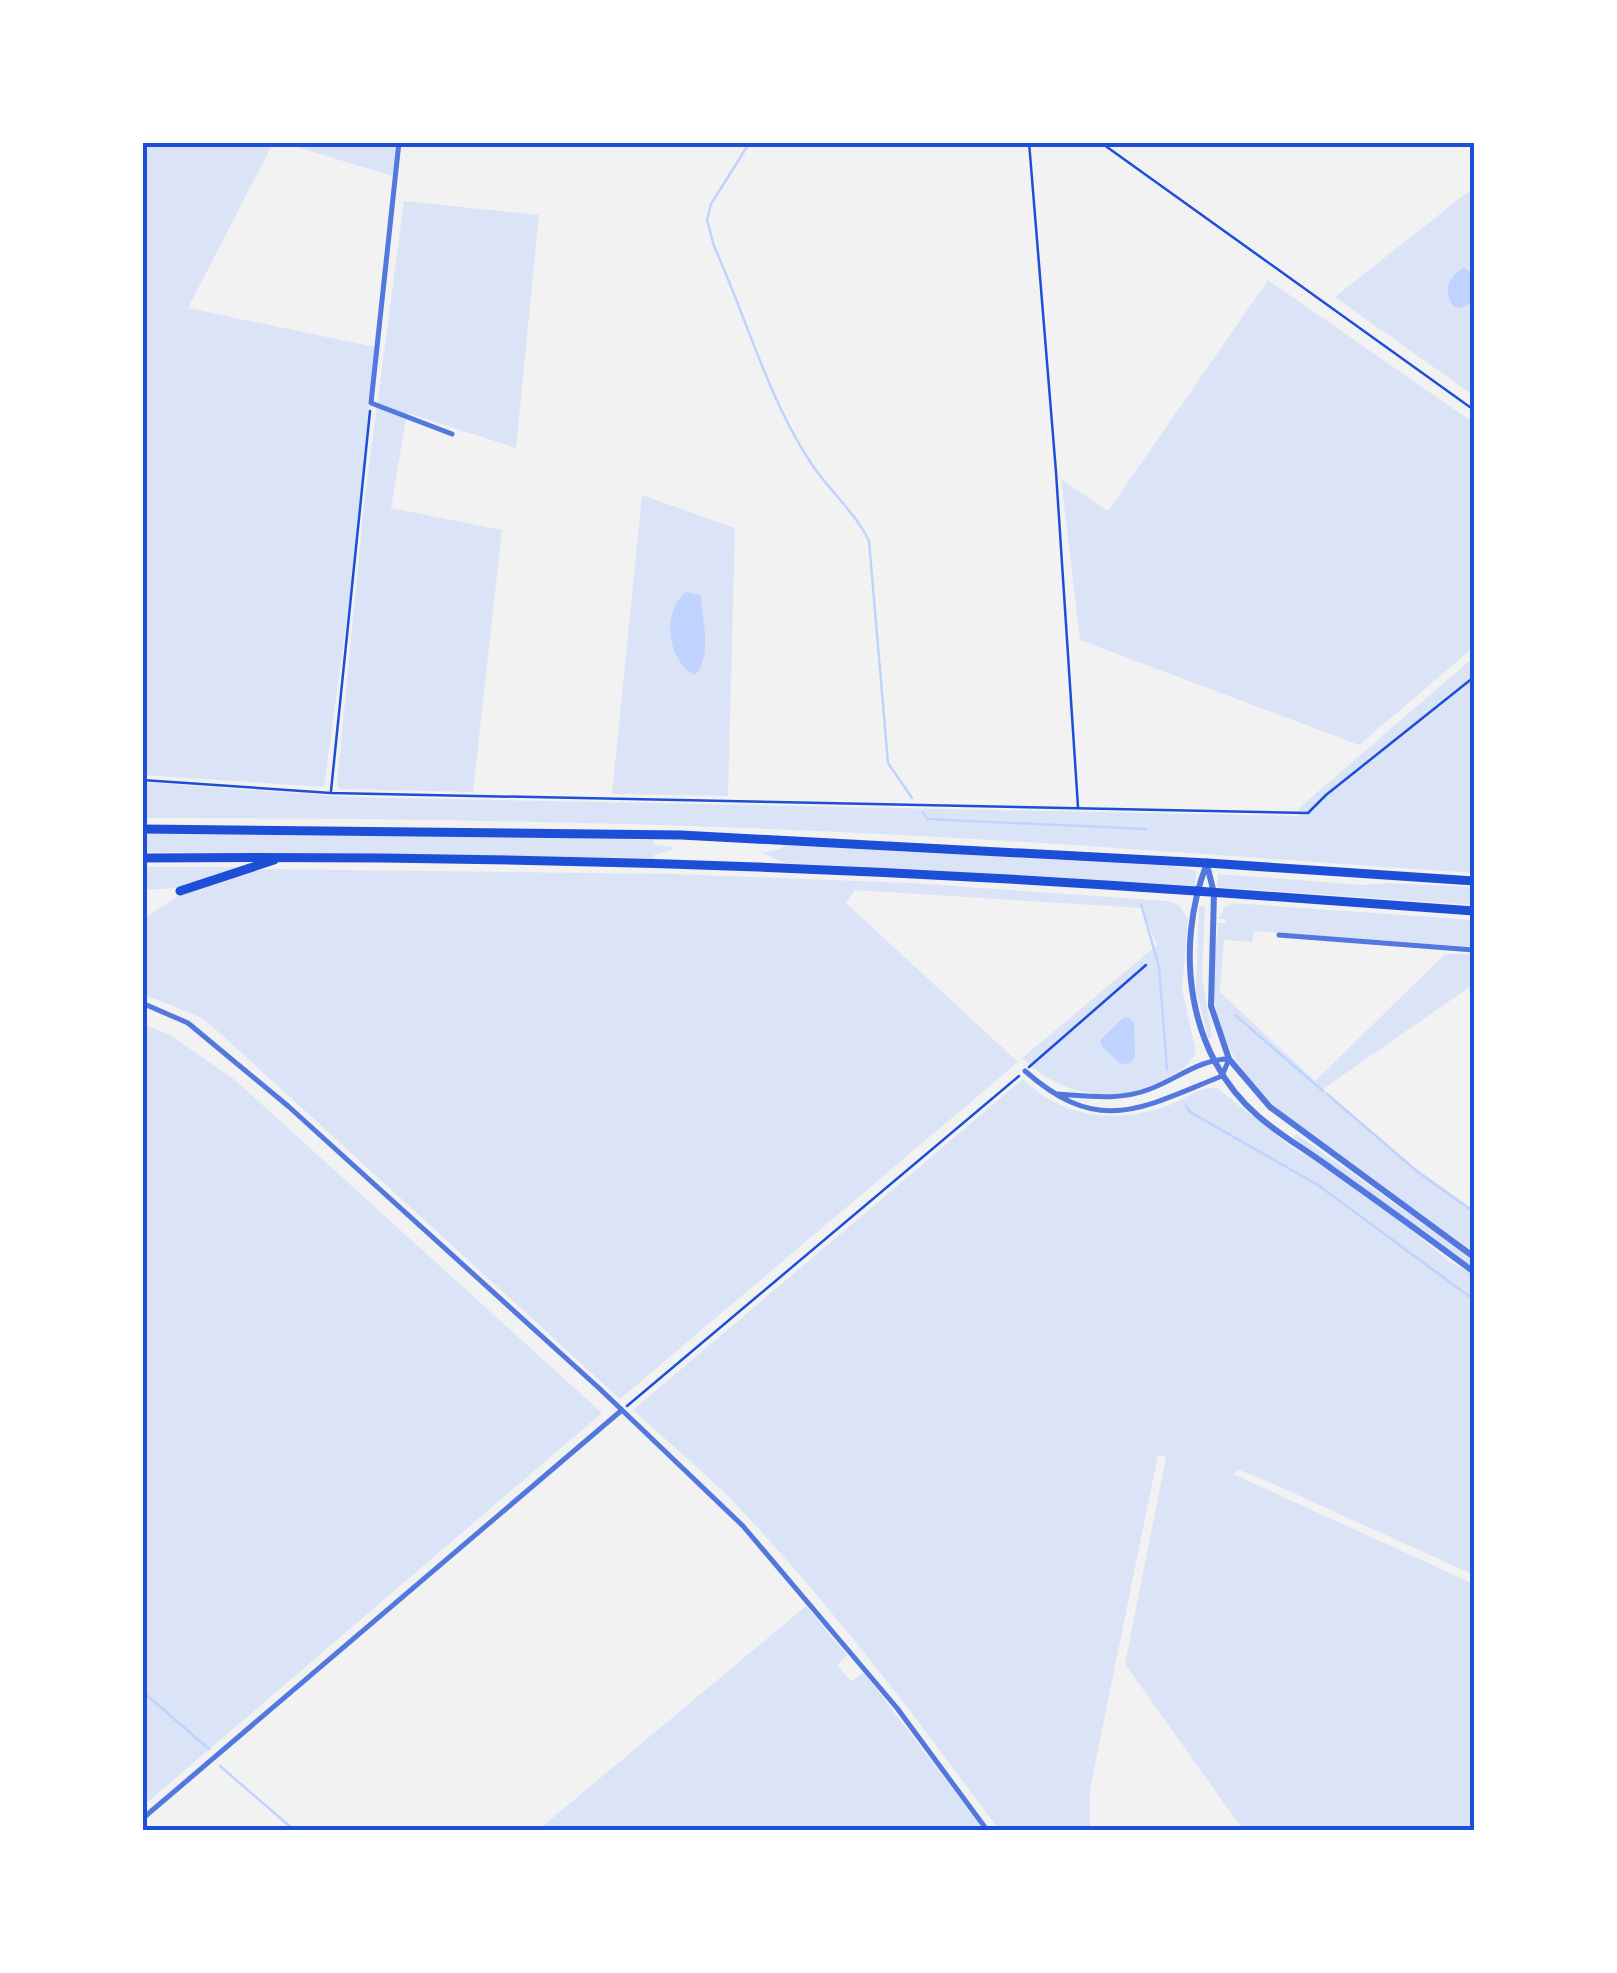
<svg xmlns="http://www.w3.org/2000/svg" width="1617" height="1973" viewBox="0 0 1617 1973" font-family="'Work Sans',sans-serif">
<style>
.green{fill:#dbe4f7}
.water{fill:#bfd3fe}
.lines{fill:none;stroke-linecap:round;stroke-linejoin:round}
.stream{stroke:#bfd3fe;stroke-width:2.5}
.path{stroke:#1d4ed8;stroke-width:2.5}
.minor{stroke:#5277de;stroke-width:5}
.tertiary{stroke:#5277de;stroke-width:6}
.trunk{stroke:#1d4ed8;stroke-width:9}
.motorway{stroke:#1d4ed8;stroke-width:9}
.neatline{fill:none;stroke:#1d4ed8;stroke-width:4}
</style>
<rect width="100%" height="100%" fill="#f2f2f2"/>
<g class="green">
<path d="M142,143H273L188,308L375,347L351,588L324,787L143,775Z"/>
<path d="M284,143H399L395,177Z"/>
<path d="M1474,187V396L1335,297Z"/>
<path d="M404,201L539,215L516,448L407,413L391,508L502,530L473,792L340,789L337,784L364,504Z"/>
<path d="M1268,280L1474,423V647L1359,745L1080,640L1061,479L1108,511Z"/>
<path d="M642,495L735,528L728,796L612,794Z"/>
<path d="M1474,657V873C1248,858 1021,839 794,830C577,821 360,818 143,818L142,782L352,797L1298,816L1299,808Z"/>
<path d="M142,833L427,834L654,840V844L672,847V850L654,855L653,858L143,852Z"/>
<path d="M783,845L1174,866L1196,871L1195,886L785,863L762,853L783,848Z"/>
<path d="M142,867H237L177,888L143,890Z"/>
<path d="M273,869L676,874L910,883L1167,901L1179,905L1188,920L1182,989L1196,1052C1190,1066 1180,1071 1167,1078C1117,1105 1063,1098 1022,1058L1157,945L1141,908L855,890L846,903L1018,1062L620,1399L222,1035L202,1018L143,994L142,920L182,893L246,872Z"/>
<path d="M1218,874L1363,885L1387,883L1474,887V905L1217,887Z"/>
<path d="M1231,903L1474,920V947L1254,931L1252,942L1224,940L1220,992L1315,1081L1445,954H1474V984L1323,1089L1395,1153L1474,1210V1254C1439,1229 1405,1204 1370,1178C1311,1136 1235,1090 1217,1015C1210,986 1216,953 1218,923H1225L1226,919H1218L1225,907Z"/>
<path d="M1199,906H1205L1202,977L1212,1037L1208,1038L1196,990Z"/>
<path d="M143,1024L170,1035L235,1080L602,1413L143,1806Z"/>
<path d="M1023,1079C1062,1118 1115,1124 1167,1106C1184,1100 1198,1086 1217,1088L1294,1149L1319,1162L1398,1219L1450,1262L1474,1274V1575L1271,1483L1239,1470L1233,1474L1474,1584V1830H1243L1125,1664L1166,1457L1158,1455L1090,1789V1830H999C919,1721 838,1614 745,1514C711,1477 670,1444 633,1410Z"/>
<path d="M1296,1134L1474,1260V1269L1294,1138Z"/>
<path d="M806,1606L847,1655L837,1665L851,1681L864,1673L984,1830H538Z"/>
</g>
<g class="water">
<path d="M1464,267L1474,276V300L1461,308L1454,307C1442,290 1448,278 1464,267Z"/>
<path d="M686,592L701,595C702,621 713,655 695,675C666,661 662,611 686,592Z"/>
<path d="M1128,1017L1134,1023L1135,1056L1131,1063L1121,1064L1102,1047L1100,1040L1123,1018Z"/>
</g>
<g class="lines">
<g class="stream">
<path d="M750,142L711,204L707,220L714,246C746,317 767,395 809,460C827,489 854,510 869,541L888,763L912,798"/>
<path d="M923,812L927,819L1146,829"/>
<path d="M1141,904L1159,967L1167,1069"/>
<path d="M1235,1015L1323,1091"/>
<path d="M1327,1094L1419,1173L1474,1212"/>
<path d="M1186,1106L1190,1112L1318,1185L1474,1300"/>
<path d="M142,1691L209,1749"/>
<path d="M220,1766L294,1830"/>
</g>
<g class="path">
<path d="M1029,142L1056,472L1078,807"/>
<path d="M1100,142L1474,410"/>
<path d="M142,780L331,793L1308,813L1326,795L1474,677"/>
<path d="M331,791L370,411"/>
<path d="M1029,1067L1146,965"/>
<path d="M627,1406L1019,1076"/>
</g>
<g class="minor">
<path d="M399,142L371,403L452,434"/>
<path d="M1279,935L1474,950"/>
<path d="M142,1003L188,1023L288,1106L600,1389L743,1526L897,1708L987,1830"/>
<path d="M1025,1071C1100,1137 1141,1108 1222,1076L1229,1059C1200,1059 1177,1079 1150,1089C1120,1101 1088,1096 1057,1094"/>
<path d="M142,1819L622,1410"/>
</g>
<g class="tertiary">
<path d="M1207,863C1174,948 1187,1055 1258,1116C1281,1136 1308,1151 1332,1169C1380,1203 1427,1237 1474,1272"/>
<path d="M1207,865L1214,893L1211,1006L1229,1059L1270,1107L1474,1257"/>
</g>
<g class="trunk">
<path d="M1207,863L1474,881"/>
<path d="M1196,891L1474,911"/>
</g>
<g class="motorway">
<path d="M142,829L681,835L1207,863"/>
<path d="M142,858C494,855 846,866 1196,891"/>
<path d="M180,891L274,860"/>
</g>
</g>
<rect width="1617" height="1973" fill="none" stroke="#ffffff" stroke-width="290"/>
<rect x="145" y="145" width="1327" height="1683" class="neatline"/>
</svg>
